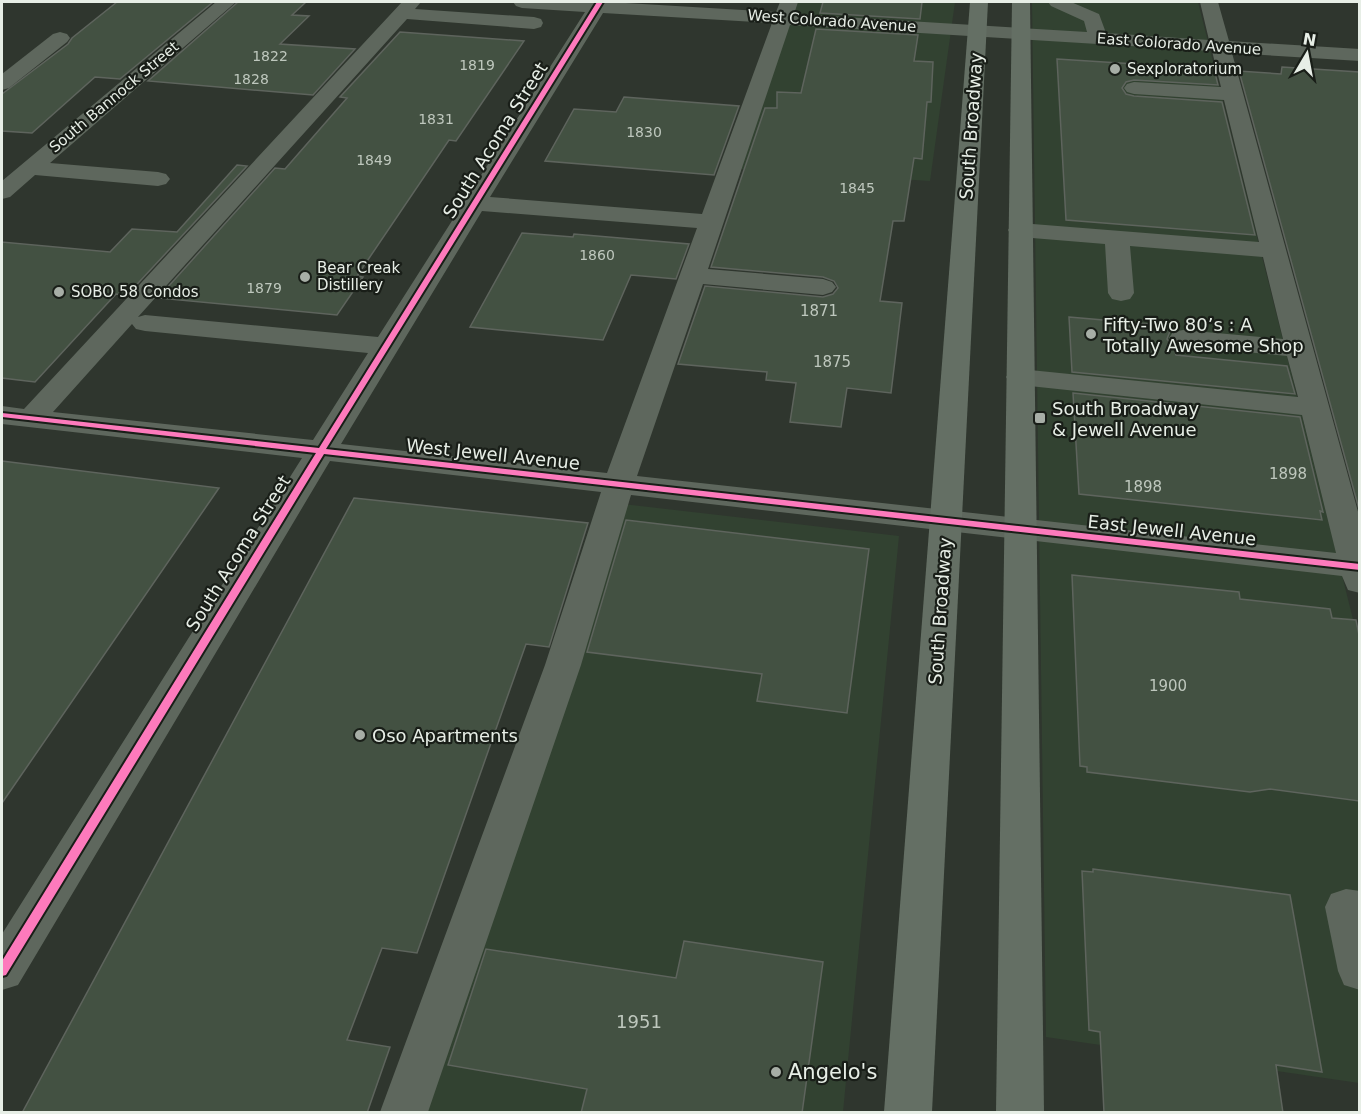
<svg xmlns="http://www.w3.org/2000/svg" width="1361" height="1114" viewBox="0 0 1361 1114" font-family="'DejaVu Sans',sans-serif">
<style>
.built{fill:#324231}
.building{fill:#435142;stroke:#5e645d;stroke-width:1.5}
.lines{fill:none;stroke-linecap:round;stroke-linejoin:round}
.minor{fill:#5e675d;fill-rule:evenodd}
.major{fill:#646f64;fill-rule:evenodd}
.cycleway-casing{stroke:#191e18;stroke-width:4}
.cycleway{fill:#fd7abc;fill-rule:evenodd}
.poi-dot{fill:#a7aea6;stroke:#191e18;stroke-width:2}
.labels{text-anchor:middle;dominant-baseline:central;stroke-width:4.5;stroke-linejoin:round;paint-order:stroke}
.far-number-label{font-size:14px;fill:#bec7bd}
.far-street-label{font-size:15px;fill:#e7eee6;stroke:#191e18}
.far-poi-label{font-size:15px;fill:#e7eee6;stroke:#191e18;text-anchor:start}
.number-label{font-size:15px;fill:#bec7bd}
.street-label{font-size:18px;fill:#e7eee6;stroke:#191e18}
.poi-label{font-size:18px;fill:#e7eee6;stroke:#191e18;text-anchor:start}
.near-number-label{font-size:18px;fill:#bec7bd}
.near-poi-label{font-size:21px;fill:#e7eee6;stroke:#191e18;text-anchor:start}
</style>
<rect width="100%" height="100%" fill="#2f362e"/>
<g class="built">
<path d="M796,2H955L930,181L741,169Z"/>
<path d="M1032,2H1198L1359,643V1083L1046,1037Z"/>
<path d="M623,504L899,536L843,1112H415Z"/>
</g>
<g class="building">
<path d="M117,2H213L120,79L95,77L32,133L2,131V94L68,44L72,38Z"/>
<path d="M238,2H306L292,15L309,16L280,44L355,49L313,95L148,81Z"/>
<path d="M823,2H922L920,19L820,13Z"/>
<path d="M816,29L918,35L914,61L933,62L931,102H927L922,159L914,158L904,221H893L880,301L902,303L891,393L847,388L841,427L790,422L796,383L766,380L767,372L678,364L705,286L823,297L833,294L838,288L834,281L823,277L711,267L765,108H777V92L801,93Z"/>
<path d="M400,32L524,41L456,141L449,140L357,276L363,277L337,315L158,298L275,168L285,169L347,98L340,97Z"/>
<path d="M1057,59L1214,69L1218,85L1134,80L1126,82L1122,88L1126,94L1134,96L1222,102L1255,235L1066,220Z"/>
<path d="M1282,67L1359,72V509L1239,71L1281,74Z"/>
<path d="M624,97L739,106L714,175L545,161L574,109L616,112Z"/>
<path d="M237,165L247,166L127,295L116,294L35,382L2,378V242L110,252L132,229L177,232Z"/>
<path d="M522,233L573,237L574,234L689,244L676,279L631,275L603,340L470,327Z"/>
<path d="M1069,317L1172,326L1167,339L1174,347L1176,355L1287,366L1295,394L1072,372Z"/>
<path d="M1073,393L1300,417L1323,512L1320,511L1322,520L1079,494Z"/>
<path d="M2,461L219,488L2,803Z"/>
<path d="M354,498L588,523L549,647L526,644L417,953L382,948L347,1040L390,1047L367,1113H22Z"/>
<path d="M626,520L869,549L847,713L757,701L762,674L587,652Z"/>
<path d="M1072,575L1239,592L1240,599L1330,609L1332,618L1356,620L1359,635V801L1270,789L1250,792L1087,772V767L1080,766Z"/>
<path d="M1093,869L1290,895L1322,1072L1276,1065L1283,1113H1104L1100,1032L1089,1030L1082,871L1093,872Z"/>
<path d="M684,941L823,962L802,1113H581L587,1089L448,1065L486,949L676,978Z"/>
</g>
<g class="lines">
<g class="minor">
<path d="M216,2H236L50,163L158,172L166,174L170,179L166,184L158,186L35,175L10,197L2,199V181Z"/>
<path d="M402,2H421L415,9L534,17L541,19L543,23L541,27L534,29L407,19L138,317L145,315L378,337L585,12L522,8L516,6L513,2H609L776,12L780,2H798L794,14L1087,32L1084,21L1051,6L1048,2H1071L1099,14L1106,33L1209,40L1200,2H1218L1229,41L1360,49V61L1232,53L1360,519V593L1348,590L1342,576L631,495L581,665L428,1112H380L545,665L601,492L330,461L18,985L2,990V934L302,458L2,424V406L24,409ZM603,13L772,23L702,214L490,197ZM790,25L1212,51L1221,87L1134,82L1127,84L1124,88L1127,92L1134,94L1224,100L1259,242L1020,223L1011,225L1008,230L1011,235L1020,237L1105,244L1108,293L1112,299L1121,301L1130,299L1134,293L1130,246L1263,257L1283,339L1183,330L1173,332L1169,338L1173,344L1183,346L1287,356L1298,397L1020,369L1010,371L1006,377L1010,383L1020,385L1302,415L1336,553L637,476L703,284L823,295L832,292L836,287L832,282L823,279L708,269ZM482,211L697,228L607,473L341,444ZM132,324L136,329L145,331L368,353L313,440L53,412Z"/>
<path d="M60,32L67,34L70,38L67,42L9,88L2,90V74L53,34Z"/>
<path d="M1346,889L1360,891V990L1344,985L1338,971L1325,907L1331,894Z"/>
</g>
<g class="major">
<path d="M970,2H988L932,1112H884Z"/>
<path d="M1012,2H1030L1044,1112H996Z"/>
</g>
<defs>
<path id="cycleway" d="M597,2H603L326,449L1360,564V570L324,454L6,975L2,976V961L316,453L2,417V413L319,448Z"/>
</defs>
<use href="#cycleway" class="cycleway-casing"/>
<use href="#cycleway" class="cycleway"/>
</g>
<g class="poi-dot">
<circle cx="1115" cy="69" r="6"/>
<circle cx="305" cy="277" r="6"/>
<circle cx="59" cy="292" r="6"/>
<circle cx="1091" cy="334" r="6"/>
<rect x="1034" y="412" width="12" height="12" rx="3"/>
<circle cx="360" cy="735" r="6"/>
<circle cx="776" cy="1072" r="6"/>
</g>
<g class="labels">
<g class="far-number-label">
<text x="270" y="56">1822</text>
<text x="477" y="65">1819</text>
<text x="251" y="79">1828</text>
<text x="436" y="119">1831</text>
<text x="644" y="132">1830</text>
<text x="374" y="160">1849</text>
<text x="857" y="188">1845</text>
<text x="597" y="255">1860</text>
<text x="264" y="288">1879</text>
</g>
<g class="far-street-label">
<text transform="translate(832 21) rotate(4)">West Colorado Avenue</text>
<text transform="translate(1179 44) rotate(4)">East Colorado Avenue</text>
<text transform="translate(114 97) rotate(-40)">South Bannock Street</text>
</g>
<g class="far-poi-label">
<text x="1127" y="69">Sexploratorium</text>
<text x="317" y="268">Bear Creak<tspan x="317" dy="17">Distillery</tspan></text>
<text x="71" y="292">SOBO 58 Condos</text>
</g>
<g class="number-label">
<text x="819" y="311">1871</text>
<text x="832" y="362">1875</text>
<text x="1288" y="474">1898</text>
<text x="1143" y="487">1898</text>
<text x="1168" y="686">1900</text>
</g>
<g class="street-label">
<text transform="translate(971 126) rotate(-86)">South Broadway</text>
<text transform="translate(495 140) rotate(-58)">South Acoma Street</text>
<text transform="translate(493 454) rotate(6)">West Jewell Avenue</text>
<text transform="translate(1172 530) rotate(6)">East Jewell Avenue</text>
<text transform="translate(238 553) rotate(-58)">South Acoma Street</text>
<text transform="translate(940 611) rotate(-86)">South Broadway</text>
</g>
<g class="poi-label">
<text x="1103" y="324">Fifty-Two 80’s : A<tspan x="1103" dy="21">Totally Awesome Shop</tspan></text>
<text x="1052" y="408">South Broadway<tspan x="1052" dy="21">&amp; Jewell Avenue</tspan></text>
<text x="372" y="735">Oso Apartments</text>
</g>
<g class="near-number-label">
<text x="639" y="1021">1951</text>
</g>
<g class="near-poi-label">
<text x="788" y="1072">Angelo's</text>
</g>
</g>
<rect width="1361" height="1114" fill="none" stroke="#e7eee6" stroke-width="6"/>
<g transform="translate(1307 54) rotate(10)" stroke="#191e18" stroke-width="4.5" paint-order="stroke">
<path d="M0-4.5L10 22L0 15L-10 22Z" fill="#e7eee6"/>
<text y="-9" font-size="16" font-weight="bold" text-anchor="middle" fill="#e7eee6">N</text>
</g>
</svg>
